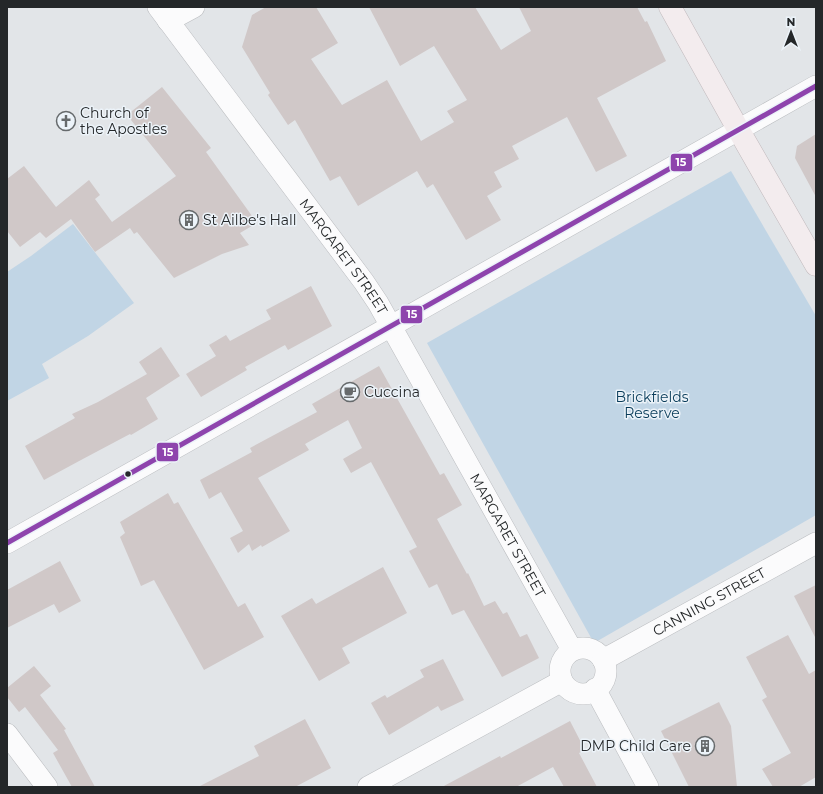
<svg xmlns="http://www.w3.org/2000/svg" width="823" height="794" viewBox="0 0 823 794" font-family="Montserrat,sans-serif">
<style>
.green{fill:#c1d5e5}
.building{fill:#d0c8c8}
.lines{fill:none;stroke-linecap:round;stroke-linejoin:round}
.minor-casing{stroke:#bbbdc0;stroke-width:22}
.highway-casing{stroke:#c0b9bc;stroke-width:23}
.minor{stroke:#fbfbfc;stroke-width:21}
.highway{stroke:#f3ecee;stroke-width:22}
.bus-1-casing{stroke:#ecf3f9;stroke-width:8}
.bus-1{stroke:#8e44ad;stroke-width:5}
.bus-dot{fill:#242729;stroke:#ecf3f9;stroke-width:1.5}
.labels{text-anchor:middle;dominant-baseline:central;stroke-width:3;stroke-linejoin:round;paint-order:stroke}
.poi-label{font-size:14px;fill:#242729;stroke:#ecf3f9;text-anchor:start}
.street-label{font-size:14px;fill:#242729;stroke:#ecf3f9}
.park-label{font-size:14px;fill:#083b59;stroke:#ecf3f9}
.line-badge{stroke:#ecf3f9;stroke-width:1.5}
.badge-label{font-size:11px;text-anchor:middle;font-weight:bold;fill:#fff}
</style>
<rect width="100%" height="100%" fill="#e2e5e8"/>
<g class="green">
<path d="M731,171L816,316V515L594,643L427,343Z"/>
<path d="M73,224L134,303L88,336L42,364L49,378L7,401V272L31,256Z"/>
</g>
<g class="building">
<path d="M266,7H316L338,43L311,59L342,105L387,80L421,141L454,122L447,111L467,100L434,46L400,66L369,7H475L501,50L531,31L519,7H637L645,22L647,21L666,61L597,98L627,156L596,172L567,117L512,146L519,159L494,172L502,187L487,196L501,220L466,240L433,184L427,188L417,171L358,206L340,176L330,181L295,120L288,125L268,95L270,93L242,47L252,15Z"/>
<path d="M162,87L211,148L206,152L257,223L240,233L249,245L222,254L174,278L137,232L134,234L130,228L95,252L71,219L46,238L40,232L20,247L7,231V179L24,166L56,207L89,180L100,195L95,199L112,222L176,176L127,115Z"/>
<path d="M816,134V197L795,158L797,146Z"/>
<path d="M311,286L332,326L288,350L285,345L245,367L247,370L201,397L186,374L216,356L209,345L226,335L230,341L271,319L266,310Z"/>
<path d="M161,347L180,376L146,398L158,419L131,435L130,434L81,460L44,480L25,446L75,418L72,414L98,402L147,374L139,362Z"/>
<path d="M379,366L440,475L444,473L462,505L437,519L467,574L468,573L484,606L495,601L503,614L507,612L520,637L527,634L539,658L502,677L464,610L452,615L437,584L429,588L409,551L417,547L371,462L351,473L343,459L362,448L348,420L305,444L309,450L258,478L290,531L262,547L261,545L252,551L249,544L238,553L230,538L243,531L221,492L209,499L200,480L252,452L250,448L317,412L312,404Z"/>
<path d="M168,493L174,504L178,502L238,607L245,603L264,637L204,670L154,580L141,586L120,537L125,533L120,522Z"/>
<path d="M60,561L81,601L59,613L54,604L7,628V590Z"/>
<path d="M383,567L407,613L342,648L350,663L319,681L281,616L312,598L316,604Z"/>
<path d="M816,585V639L794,596Z"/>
<path d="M788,635L809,674L816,670V777L799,787H773L762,769L791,753L762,700L767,697L746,657Z"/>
<path d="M443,659L464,700L441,711L438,706L389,735L371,703L385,695L387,698L424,677L420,670Z"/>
<path d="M34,666L51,686L40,695L66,729L64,730L95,787H72L53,753L58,750L25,707L19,712L7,697V688Z"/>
<path d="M719,702L731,726L737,787H689L661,731Z"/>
<path d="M305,719L331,768L295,787H198L259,756L254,746Z"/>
<path d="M570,721L585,750L579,753L597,787H564L553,767L516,787H442L500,756L501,758Z"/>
</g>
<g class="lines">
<defs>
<g id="minor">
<path id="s1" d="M158,7L364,282L378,303L572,650"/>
<path d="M168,21L194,7"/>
<path d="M7,543L816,86"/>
<circle cx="583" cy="671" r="23"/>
<path id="s2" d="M603,660L816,543"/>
<path d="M595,689L648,787"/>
<path d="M7,734L47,787"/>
<path d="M368,787L562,681"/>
</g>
<path id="highway" d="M670,7L738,129L816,265"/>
</defs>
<use href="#minor" class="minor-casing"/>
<use href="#highway" class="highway-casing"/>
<use href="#minor" class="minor"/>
<use href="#highway" class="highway"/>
<defs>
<path id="bus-1" d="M7,543L816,86"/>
</defs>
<use href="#bus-1" class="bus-1-casing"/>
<use href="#bus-1" class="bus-1"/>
</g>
<defs>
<symbol id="church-ring" viewBox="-11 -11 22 22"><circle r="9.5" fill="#ecf3f9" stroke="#666a6c" stroke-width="1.5"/><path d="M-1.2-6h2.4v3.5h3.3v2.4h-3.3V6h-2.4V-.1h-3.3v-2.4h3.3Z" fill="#666a6c"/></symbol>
<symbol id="building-ring" viewBox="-11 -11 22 22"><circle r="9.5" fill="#ecf3f9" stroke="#666a6c" stroke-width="1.5"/><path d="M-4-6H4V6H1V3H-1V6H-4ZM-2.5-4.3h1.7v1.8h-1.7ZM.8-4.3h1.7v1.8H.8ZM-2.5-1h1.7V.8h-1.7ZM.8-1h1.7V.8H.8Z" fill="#666a6c"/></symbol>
<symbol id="cafe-ring" viewBox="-11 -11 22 22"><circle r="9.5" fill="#ecf3f9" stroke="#666a6c" stroke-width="1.5"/><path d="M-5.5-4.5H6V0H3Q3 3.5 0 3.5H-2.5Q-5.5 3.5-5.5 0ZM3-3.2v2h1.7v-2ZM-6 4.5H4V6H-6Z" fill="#666a6c"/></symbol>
</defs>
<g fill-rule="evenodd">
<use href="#church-ring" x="55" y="110" width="22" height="22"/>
<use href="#building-ring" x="178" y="209" width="22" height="22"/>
<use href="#cafe-ring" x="339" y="381" width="22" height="22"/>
<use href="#building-ring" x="694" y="735" width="22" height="22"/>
</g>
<circle class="bus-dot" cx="128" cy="474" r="3.5"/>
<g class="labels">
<g class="poi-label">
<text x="80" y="113">Church of<tspan x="80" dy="16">the Apostles</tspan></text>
<text x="203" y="220">St Ailbe's Hall</text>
<text x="364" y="392">Cuccina</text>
<text x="691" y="746" text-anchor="end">DMP Child Care</text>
</g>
<g class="street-label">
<text stroke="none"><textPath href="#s1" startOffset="311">MARGARET STREET</textPath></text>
<text stroke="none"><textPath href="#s1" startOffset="635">MARGARET STREET</textPath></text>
<text stroke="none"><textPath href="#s2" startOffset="121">CANNING STREET</textPath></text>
</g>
<g class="park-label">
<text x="652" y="397">Brickfields<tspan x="652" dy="16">Reserve</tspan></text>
</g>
</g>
<g class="line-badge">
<rect x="670" y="153" width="23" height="19" rx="4" fill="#8e44ad"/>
<rect x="400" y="305" width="23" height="19" rx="4" fill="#8e44ad"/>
<rect x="156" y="442" width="23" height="20" rx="4" fill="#8e44ad"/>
</g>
<g class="badge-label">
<text x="681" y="166">15</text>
<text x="412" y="318">15</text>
<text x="168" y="456">15</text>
</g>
<rect width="823" height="794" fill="none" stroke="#242729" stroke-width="16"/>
<g transform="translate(791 32)" stroke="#ecf3f9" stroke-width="3" paint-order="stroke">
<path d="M0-3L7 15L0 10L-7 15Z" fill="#242729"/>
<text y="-6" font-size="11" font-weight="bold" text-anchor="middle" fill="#242729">N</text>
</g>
</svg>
